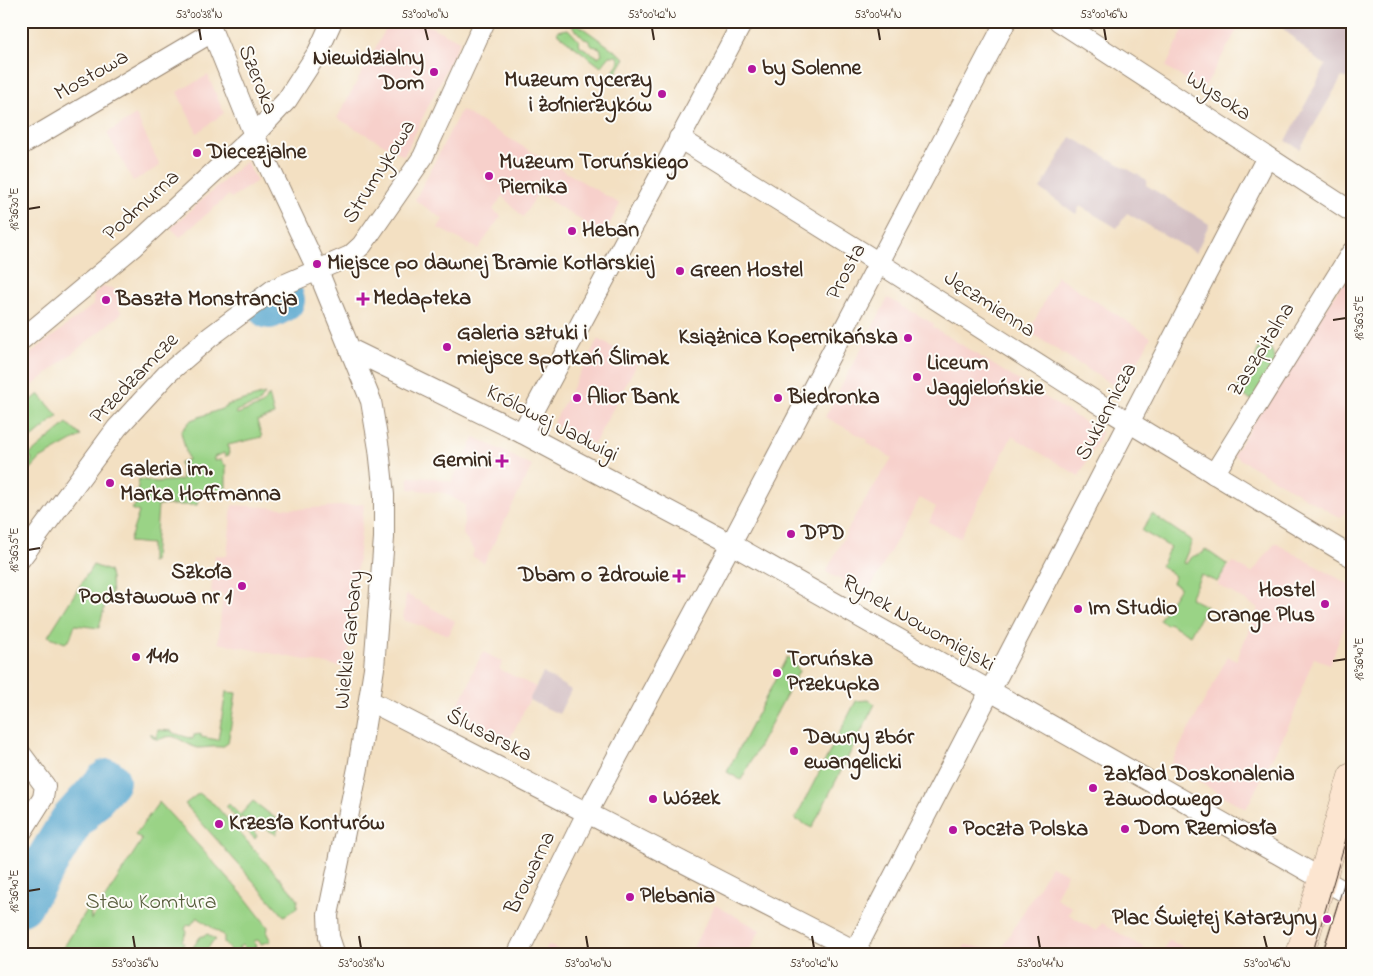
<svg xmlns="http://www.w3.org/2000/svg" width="1373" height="976" viewBox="0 0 1373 976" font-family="'Indie Flower',sans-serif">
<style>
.built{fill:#f7d0cb}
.industrial{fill:#d2bec2}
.green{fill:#9ad386;stroke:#6a7e52}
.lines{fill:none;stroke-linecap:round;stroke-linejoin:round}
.river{stroke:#53a4cd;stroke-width:44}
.street-casing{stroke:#978570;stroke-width:22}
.secondary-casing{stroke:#978570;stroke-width:29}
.street{stroke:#fff;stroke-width:20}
.secondary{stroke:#fce5d0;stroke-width:28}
.tram{stroke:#3b2a1e;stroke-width:1}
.ticks{fill:none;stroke:#3b2a1e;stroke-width:2}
.poi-dot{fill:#b5179e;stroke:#fdfcf7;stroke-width:2}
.labels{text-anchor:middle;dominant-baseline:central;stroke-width:4;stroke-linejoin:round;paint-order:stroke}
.poi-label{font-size:22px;font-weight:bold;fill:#3b2a1e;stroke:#fdfcf7;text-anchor:start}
.street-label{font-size:22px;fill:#3b2a1e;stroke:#fdfcf7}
.park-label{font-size:22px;fill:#585d3d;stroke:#fdfcf7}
.neatline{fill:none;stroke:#3b2a1e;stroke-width:2}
.ticks-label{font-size:12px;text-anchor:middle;fill:#3b2a1e}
</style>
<rect width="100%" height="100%" fill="#fdfcf7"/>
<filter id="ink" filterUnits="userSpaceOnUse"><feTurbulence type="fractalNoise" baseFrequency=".02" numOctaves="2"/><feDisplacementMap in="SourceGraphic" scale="10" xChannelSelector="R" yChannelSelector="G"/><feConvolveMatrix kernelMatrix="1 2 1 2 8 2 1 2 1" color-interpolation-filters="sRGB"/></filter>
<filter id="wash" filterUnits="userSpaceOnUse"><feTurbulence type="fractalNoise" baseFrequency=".0096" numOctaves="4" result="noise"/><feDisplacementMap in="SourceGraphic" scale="20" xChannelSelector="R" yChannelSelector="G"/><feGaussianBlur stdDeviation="1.12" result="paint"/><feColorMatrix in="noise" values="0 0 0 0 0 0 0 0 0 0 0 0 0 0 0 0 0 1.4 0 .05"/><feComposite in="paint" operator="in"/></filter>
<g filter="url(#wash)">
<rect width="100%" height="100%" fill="#f3e0c2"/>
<g class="built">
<path d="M390,21H419L460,41L404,156L337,118Z"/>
<path d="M1187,21H1242L1203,90L1166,67Z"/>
<path d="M208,75L224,113L197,133L177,92Z"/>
<path d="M461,110L620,204L604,235L538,193L523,217L502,196L493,210L501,216L478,249L438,228L443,219L415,200Z"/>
<path d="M136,115L160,166L133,181L107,133Z"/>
<path d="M246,161L257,181L231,198L229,195L180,237L171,228Z"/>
<path d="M1352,268V515L1345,512L1340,518L1233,455Z"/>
<path d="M1057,276L1151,337L1122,391L1029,332Z"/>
<path d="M102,287L113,288L119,296L118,307L122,313L21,395V361L93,305L94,294Z"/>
<path d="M888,298L934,324L933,327L1102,433L1079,476L1012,436L960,538L929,522L936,507L920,498L867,594L826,572L856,514L892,458L867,443L868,440L825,417Z"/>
<path d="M598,339L638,362L594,444L553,424Z"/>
<path d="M475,437L532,466L484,563L472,556L474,551L463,534L465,505L445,493L409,489L408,477L435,478L451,482Z"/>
<path d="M364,504L347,668L218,643L223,594L211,593L215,555L227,556L232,505L299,509Z"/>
<path d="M1275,543L1352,586V607L1330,664L1314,658L1301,690L1302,691L1292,719L1246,809L1170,765L1228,656L1236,661L1258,608L1218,585L1219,581L1232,562L1252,573Z"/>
<path d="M406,594L455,621L449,635L403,620Z"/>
<path d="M483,652L503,662L499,669L536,687L507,744L451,715L468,687L472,676L471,675Z"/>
<path d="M1051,866L1067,874L1056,898L1072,907L1068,914L1096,931L1102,923L1156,955H960L965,945L1000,951Z"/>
<path d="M715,905L760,930L747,955H689Z"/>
<path d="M1168,940L1184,947L1201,955H1162Z"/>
<path d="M548,945L565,953L569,955H543Z"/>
</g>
<g class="industrial">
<path d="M1275,21H1352V80L1342,77L1300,149L1286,141L1326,65L1316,59Z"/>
<path d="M1071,137L1147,180L1146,185L1209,224L1196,253L1127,213L1117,228L1080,206L1076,214L1040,189Z"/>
<path d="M543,673L571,690L559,714L529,700Z"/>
</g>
<g class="green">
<path d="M573,21L625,58L614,76L616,79L613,78L614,69L620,61L617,56H610L601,67L558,34L557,31L568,29L579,41L580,46L598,57L602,54L600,48L592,46L588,40L584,39L572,26Z"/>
<path d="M1263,346L1271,349L1276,361L1252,400L1238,393L1237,389L1253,364L1259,347Z"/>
<path d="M39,394L58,416L21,447V409Z"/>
<path d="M265,394L259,403L236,411L237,414L262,405L269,395L274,415L257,421L262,437L228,445L229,455L225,456L224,453L214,457V461L221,460L224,465H226V489L200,491L197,505H158L154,561L151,562V544L129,542L139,512L131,509L135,506L139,479L156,482L182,480L180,462L188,460L181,432L191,420L227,407V405Z"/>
<path d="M67,423L81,436L40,459L21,480C21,470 30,469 32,458L28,456Z"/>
<path d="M1152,514L1192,541L1183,563L1186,564L1191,557L1203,553L1205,549L1228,565L1217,582L1201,575L1190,598L1206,606L1190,635L1169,623L1167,625L1159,620L1180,587L1172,583L1175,576L1161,566L1170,547L1142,531Z"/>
<path d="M93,565L109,571L111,577L112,601H106L99,628L75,625L70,639L65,643L48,636Z"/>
<path d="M787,657L793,660L799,671L741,780L727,772Z"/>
<path d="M226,692L236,693L228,743L222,747C213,746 205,748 198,748C189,746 183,740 175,737C163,734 159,745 151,735V733L156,738L158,730L172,731L173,733L193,739L194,735L201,734V737L218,740Z"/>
<path d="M868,700L875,704L812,828L795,819L856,701Z"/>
<path d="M21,769C30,780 28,791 21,803Z"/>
<path d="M199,793L215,805L298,899L297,908L284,916L185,804Z"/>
<path d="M253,801L280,822L276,834L252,822L250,826L257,836L255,839L245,829L248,825L242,817L238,820L226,807L229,804L240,815Z"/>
<path d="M159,802L244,896L268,927L267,934L271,941L261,944L258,940L254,941L256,947L247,951L242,945L239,947L241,953L234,955L224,943V936L197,917L191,925L188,924L185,929L187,932L182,941L184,943L177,955H59L90,905L91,920L142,840L135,835Z"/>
<path d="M208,934L216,940L212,942L204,955H188L200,937Z"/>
</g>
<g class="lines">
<g class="river">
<path d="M269,307L283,300"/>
<path d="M21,904L71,822L108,781"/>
</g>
</g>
</g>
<g filter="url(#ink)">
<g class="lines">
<defs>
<g id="street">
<path d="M208,21L254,135L318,271L371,401L379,449L384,495V538L374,668L358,768L328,915L329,937L335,955"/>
<path d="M1059,21L1352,212"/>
<path d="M679,138L879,263L1112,412L1352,557"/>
<path d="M21,145L212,32"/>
<path d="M21,340L134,246L254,135L287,100L318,52L332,21"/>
<path d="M350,349L522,433L731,544L1352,896"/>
<path d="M522,433L743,21"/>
<path d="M1214,474L1352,252"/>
<path d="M21,558L117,428L167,374L210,337L274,289L350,256L362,245L423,157L485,21"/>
<path d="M370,701L863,955"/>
<path d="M21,754L45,786L43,798L21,833"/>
<path d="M517,955L587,813L731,544L1006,21"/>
<path d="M853,955L1267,157"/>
</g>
<g id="secondary">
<path d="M1300,955L1352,777"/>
<path d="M1336,955L1352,905"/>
</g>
</defs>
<use href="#street" class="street-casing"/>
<use href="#secondary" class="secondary-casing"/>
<use href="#street" class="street"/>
<use href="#secondary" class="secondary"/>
<g class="tram">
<path d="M1312,955L1352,819"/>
<path d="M1322,955L1352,858"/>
</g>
</g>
</g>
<path class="ticks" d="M199,28L201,40M425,28L428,40M652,28L654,40M878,28L880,40M1104,28L1106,40M28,209L40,207M1333,320L1346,318M28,550L40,548M1333,661L1346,659M28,891L40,889M133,936L135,948M359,936L361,948M586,936L588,948M812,936L814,948M1038,936L1040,948M1264,936L1267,948"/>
<g class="poi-dot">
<circle cx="752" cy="69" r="5"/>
<circle cx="434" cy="72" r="5"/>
<circle cx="662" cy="94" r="5"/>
<circle cx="197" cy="153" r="5"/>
<circle cx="489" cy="176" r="5"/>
<circle cx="572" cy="231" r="5"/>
<circle cx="317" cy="264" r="5"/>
<circle cx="680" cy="271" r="5"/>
<path d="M360.5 291.5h5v5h5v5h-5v5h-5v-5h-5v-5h5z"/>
<circle cx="106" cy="300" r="5"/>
<circle cx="908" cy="338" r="5"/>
<circle cx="447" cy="347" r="5"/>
<circle cx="917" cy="377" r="5"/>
<circle cx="577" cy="398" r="5"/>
<circle cx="778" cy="398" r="5"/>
<path d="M499.5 453.5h5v5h5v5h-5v5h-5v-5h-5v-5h5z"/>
<circle cx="110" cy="483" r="5"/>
<circle cx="791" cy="534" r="5"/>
<path d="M676.5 568.5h5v5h5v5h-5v5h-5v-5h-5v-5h5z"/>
<circle cx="242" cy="586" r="5"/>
<circle cx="1325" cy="604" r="5"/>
<circle cx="1078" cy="609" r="5"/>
<circle cx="136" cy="657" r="5"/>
<circle cx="777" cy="673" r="5"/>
<circle cx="794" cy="751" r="5"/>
<circle cx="1093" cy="788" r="5"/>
<circle cx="653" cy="799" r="5"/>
<circle cx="219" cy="824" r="5"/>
<circle cx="1125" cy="829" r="5"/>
<circle cx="953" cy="830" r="5"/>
<circle cx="630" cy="897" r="5"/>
<circle cx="1327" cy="919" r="5"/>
</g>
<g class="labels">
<g class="poi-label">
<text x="424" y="59" text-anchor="end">Niewidzialny<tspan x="424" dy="25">Dom</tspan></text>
<text x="762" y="69">by Solenne</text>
<text x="652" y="81" text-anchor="end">Muzeum rycerzy<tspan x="652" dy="25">i żołnierzyków</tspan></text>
<text x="207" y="153">Diecezjalne</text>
<text x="499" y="163">Muzeum Toruńskiego<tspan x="499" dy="25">Piernika</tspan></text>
<text x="582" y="231">Heban</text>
<text x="327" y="264">Miejsce po dawnej Bramie Kotlarskiej</text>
<text x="690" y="271">Green Hostel</text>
<text x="373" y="299">Medapteka</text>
<text x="116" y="300">Baszta Monstrancja</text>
<text x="457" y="334">Galeria sztuki i<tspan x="457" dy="25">miejsce spotkań Ślimak</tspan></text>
<text x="898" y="338" text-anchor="end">Książnica Kopernikańska</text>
<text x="927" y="364">Liceum<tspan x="927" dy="25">Jaggielońskie</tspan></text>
<text x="587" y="398">Alior Bank</text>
<text x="788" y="398">Biedronka</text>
<text x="492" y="461" text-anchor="end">Gemini</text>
<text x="120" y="470">Galeria im.<tspan x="120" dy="25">Marka Hoffmanna</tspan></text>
<text x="801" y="534">DPD</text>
<text x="232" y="573" text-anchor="end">Szkoła<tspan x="232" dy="25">Podstawowa nr 1</tspan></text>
<text x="669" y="576" text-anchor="end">Dbam o Zdrowie</text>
<text x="1315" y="591" text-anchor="end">Hostel<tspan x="1315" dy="25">Orange Plus</tspan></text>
<text x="1088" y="609">Im Studio</text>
<text x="146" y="657">1410</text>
<text x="787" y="660">Toruńska<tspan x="787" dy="25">Przekupka</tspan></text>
<text x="804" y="738">Dawny zbór<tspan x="804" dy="25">ewangelicki</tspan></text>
<text x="1103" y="775">Zakład Doskonalenia<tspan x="1103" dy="25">Zawodowego</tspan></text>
<text x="663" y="799">Wózek</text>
<text x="229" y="824">Krzesła Konturów</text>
<text x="1135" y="829">Dom Rzemiosła</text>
<text x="963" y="830">Poczta Polska</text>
<text x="640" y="897">Plebania</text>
<text x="1317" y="919" text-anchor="end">Plac Świętej Katarzyny</text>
</g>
<g class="street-label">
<text transform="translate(92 76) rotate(-30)">Mostowa</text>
<text transform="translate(257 80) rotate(68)">Szeroka</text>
<text transform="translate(1218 97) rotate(33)">Wysoka</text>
<text transform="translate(380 172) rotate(-58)">Strumykowa</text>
<text transform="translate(142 206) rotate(-42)">Podmurna</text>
<text transform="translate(847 272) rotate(-62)">Prosta</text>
<text transform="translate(989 305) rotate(33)">Jęczmienna</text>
<text transform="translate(1262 350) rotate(-58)">Zaszpitalna</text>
<text transform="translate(135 379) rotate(-46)">Przedzamcze</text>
<text transform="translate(1107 412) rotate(-62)">Sukiennicza</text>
<text transform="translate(552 424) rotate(27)">Królowej Jadwigi</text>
<text transform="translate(918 624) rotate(30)">Rynek Nowomiejski</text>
<text transform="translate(350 640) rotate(-84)">Wielkie Garbary</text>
<text transform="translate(489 736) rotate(27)">Ślusarska</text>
<text transform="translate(531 873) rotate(-64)">Browarna</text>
</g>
<g class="park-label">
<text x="151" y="903">Staw Komtura</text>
</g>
</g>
<rect width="1373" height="976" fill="none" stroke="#fdfcf7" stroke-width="55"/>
<rect x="28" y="28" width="1318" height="920" class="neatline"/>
<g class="ticks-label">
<text x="199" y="18">53°00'38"N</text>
<text x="425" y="18">53°00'40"N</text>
<text x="652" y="18">53°00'42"N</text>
<text x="878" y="18">53°00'44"N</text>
<text x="1104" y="18">53°00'46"N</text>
<text transform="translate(14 209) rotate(-90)" y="4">18°36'30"E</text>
<text transform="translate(1359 318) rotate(-90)" y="4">18°36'35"E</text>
<text transform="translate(14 550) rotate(-90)" y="4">18°36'35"E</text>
<text transform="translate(1359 659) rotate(-90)" y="4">18°36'40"E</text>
<text transform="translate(14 891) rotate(-90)" y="4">18°36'40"E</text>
<text x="135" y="967">53°00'36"N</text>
<text x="361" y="967">53°00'38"N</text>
<text x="588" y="967">53°00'40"N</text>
<text x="814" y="967">53°00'42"N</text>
<text x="1040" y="967">53°00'44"N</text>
<text x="1267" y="967">53°00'46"N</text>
</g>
</svg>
